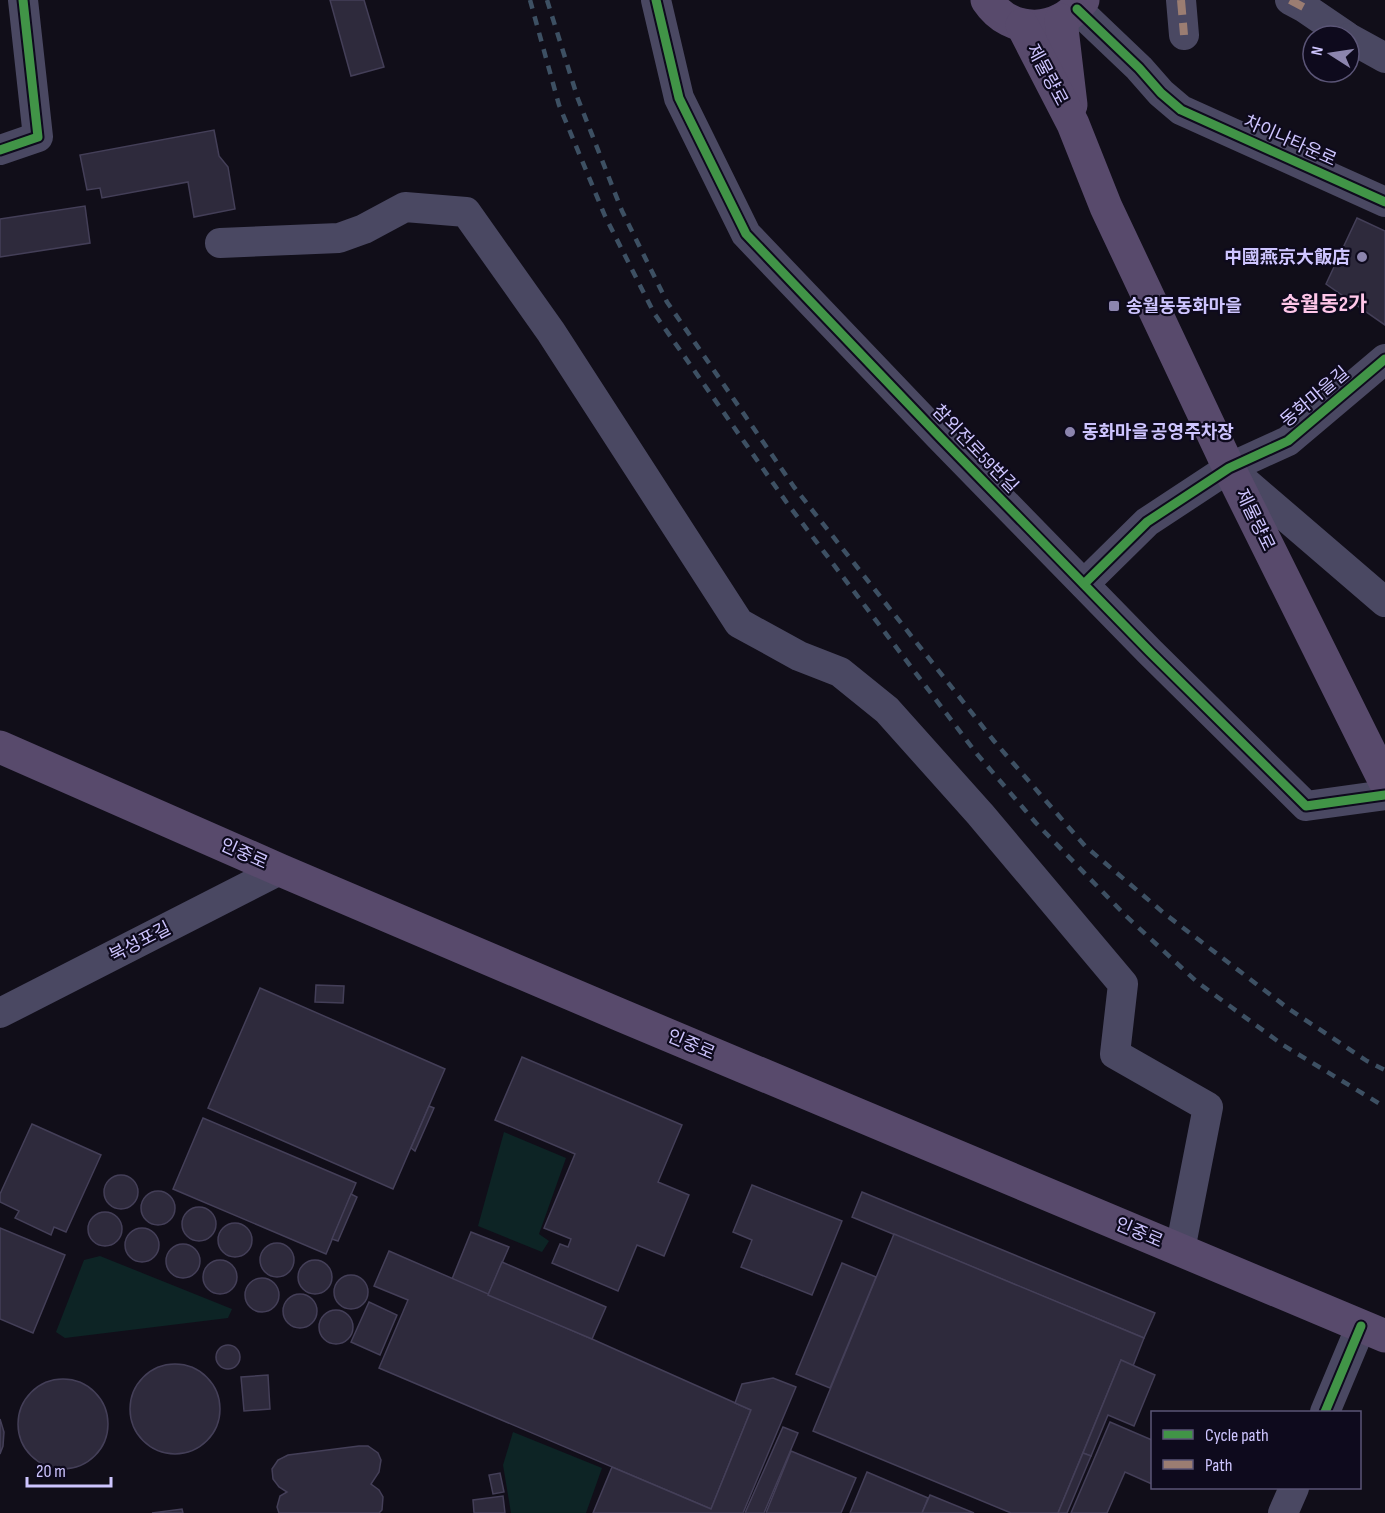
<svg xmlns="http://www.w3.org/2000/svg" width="1385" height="1513" viewBox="0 0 1385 1513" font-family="'Sofia Sans Condensed','Noto Sans KR',sans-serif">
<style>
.green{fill:#0d2425}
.building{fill:#2e2a3c;stroke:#443f58;stroke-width:1.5}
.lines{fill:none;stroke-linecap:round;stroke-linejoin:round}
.minor{stroke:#4a4862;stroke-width:30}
.major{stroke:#584a6c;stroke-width:33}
.rail{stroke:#3d5063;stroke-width:4.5;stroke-dasharray:9 8;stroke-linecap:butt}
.quiet{stroke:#9b7d72;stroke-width:8;stroke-dasharray:15 8;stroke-linecap:butt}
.cycleway-casing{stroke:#0e0a1d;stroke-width:13}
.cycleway{stroke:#419447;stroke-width:9}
.poi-dot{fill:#8c85ae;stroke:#0e0a1d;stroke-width:2}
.labels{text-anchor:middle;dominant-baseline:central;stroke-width:4.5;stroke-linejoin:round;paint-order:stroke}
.street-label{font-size:18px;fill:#cec5ff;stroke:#0e0a1d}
.poi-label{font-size:18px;font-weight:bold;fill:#cec5ff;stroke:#0e0a1d;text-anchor:start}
.quarter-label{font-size:21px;font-weight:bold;fill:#ffc7e9;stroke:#0e0a1d}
</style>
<rect width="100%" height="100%" fill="#110e19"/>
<g class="green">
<path d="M504,1132L566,1158L539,1234L549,1241L542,1252L478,1226Z"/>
<path d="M100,1256L232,1309L228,1318L65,1338L56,1332L84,1260Z"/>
<path d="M513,1432L602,1468L586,1513H511L503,1465Z"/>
</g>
<g class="building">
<path d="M330,0H364L384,67L351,76Z"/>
<path d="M214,130L219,156L228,167L235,209L194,217L188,182L102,198L100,188L87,190L80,155Z"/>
<path d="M85,206L90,243L0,257V219Z"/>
<path d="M1357,218L1385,231V325L1326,284Z"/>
<path d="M316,985L344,986L343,1003L315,1002Z"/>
<path d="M260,988L445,1069L393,1189L208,1108Z"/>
<path d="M522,1057L682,1125L658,1182L689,1195L664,1256L637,1245L618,1291L552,1263L560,1244L568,1247L571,1239L544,1228L575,1154L495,1120Z"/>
<path d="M429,1106L434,1108L415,1151L411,1148Z"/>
<path d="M203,1118L356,1183L326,1254L173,1189Z"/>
<path d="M32,1124L101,1155L66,1232L54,1227L51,1235L15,1218L19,1211L0,1202V1194Z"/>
<circle cx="121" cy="1192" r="17"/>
<path d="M752,1185L842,1221L812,1295L741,1267L752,1240L733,1232Z"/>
<circle cx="158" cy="1208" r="17"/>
<path d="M862,1192L1155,1313L1144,1338L852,1217Z"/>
<path d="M351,1194L357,1197L338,1241L332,1239Z"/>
<circle cx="199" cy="1224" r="17"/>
<circle cx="105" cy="1229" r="17"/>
<circle cx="235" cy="1240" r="17"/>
<circle cx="142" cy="1245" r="17"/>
<path d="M0,1228L65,1255L33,1333L0,1319Z"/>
<path d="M471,1232L509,1247L488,1295L452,1279Z"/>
<path d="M894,1234L1144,1338L1133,1366L1121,1360L1058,1513H1011L813,1431Z"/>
<circle cx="277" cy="1260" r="17"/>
<circle cx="183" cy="1261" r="17"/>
<path d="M389,1251L592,1339L751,1410L711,1509L379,1368L408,1300L374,1286Z"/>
<circle cx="220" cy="1277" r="17"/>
<circle cx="315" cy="1277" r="17"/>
<path d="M502,1262L606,1307L592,1339L488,1295Z"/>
<path d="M842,1263L876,1277L830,1388L796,1374Z"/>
<circle cx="351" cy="1292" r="17"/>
<circle cx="262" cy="1295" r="17"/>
<circle cx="300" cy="1311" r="17"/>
<path d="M369,1302L397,1315L380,1355L351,1342Z"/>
<circle cx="336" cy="1327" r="17"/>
<circle cx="228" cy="1357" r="12"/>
<path d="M1121,1360L1155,1375L1134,1426L1108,1415L1091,1456L1083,1453Z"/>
<circle cx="175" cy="1409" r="45"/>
<path d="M268,1375L270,1409L244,1411L241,1377Z"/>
<path d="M773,1378L796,1387L743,1513H593L612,1467L711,1509L751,1410L735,1403L742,1384Z"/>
<circle cx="63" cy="1424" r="45"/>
<path d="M0,1419L4,1432L3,1446L0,1454Z"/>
<path d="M1110,1422L1152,1440V1484L1125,1472L1107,1513H1071Z"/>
<path d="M783,1427L798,1433L764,1513H745Z"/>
<path d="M359,1446H368L378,1453L381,1460L379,1472L371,1484L379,1490L383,1497L382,1510L379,1513H279L277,1507L280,1496L287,1492L279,1487L273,1479L272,1469L278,1460L288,1455Z"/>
<path d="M791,1451L856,1478L841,1513H766Z"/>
<path d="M1083,1453L1091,1456L1067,1513H1058Z"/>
<path d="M867,1472L928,1498L922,1513H850Z"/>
<path d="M500,1473L504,1492L493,1494L489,1475Z"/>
<path d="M930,1495L974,1513H922Z"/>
<path d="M503,1496L505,1513H474L473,1500Z"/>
<path d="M182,1509L183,1513H152Z"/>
</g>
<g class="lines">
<g class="minor">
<path d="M656,0L679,98L746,234L940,437L1150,652L1306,806L1385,795"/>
<path d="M1181,0L1184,35"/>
<path d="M1290,0L1305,8L1346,36"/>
<path d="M1077,9L1139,68L1161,93L1181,110L1385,202"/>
<path d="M1349,38L1385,58"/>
<path d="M0,150L38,137L23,0"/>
<path d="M220,243L339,238L364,229L405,207L466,212L551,332L739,623L799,656L840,672L887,710L980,814L1123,984L1115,1054L1208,1107L1180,1250"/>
<path d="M1229,468L1385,602"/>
<path d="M1084,584L1147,522L1229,468L1288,441L1385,359"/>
<path d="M0,1013L280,870"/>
<path d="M1325,1412L1361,1326"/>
<path d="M1283,1513L1294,1488"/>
</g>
<g class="major">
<path d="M987,0C1011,36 1059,34 1083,0"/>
<path d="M1061,20L1071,105"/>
<path d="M1022,25L1073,124L1106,207L1229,468L1385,782"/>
<path d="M0,747L280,870L618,1014L1385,1336"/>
</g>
<g class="rail">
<path d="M530,0L559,105L605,216L654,313L787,503L977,754L1036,823L1126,916L1197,982L1283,1045L1385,1107"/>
<path d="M547,0L578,99L622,211L667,302L794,487L994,741L1085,846L1165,914L1289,1009L1367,1061L1385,1070"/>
</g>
<g class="quiet">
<path d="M1181,0L1184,35"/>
<path d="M1290,0L1305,8"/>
</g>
<defs>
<g id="cycleway">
<path d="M656,0L679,98L746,234L940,437L1150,652L1306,806L1385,795"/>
<path d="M1077,9L1139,68L1161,93L1181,110L1385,202"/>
<path d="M0,150L38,137L23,0"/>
<path d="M1084,584L1147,522L1229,468L1288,441L1385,359"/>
<path d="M1325,1412L1361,1326"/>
</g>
</defs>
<use href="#cycleway" class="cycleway-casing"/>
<use href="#cycleway" class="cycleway"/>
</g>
<g class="poi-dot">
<circle cx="1362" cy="257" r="6"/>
<rect x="1108" y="300" width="12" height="12" rx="3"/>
<circle cx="1070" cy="432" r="6"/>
</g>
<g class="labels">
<g class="street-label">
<text transform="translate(1047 75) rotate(62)">제물량로</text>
<text transform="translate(1290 141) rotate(24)">차이나타운로</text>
<text transform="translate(1315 397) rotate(-40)">동화마을길</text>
<text transform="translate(975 449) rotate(46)">참외전로59번길</text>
<text transform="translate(1255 520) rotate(64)">제물량로</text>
<text transform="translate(244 854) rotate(24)">인중로</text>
<text transform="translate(140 942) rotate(-27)">북성포길</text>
<text transform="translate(691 1045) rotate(23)">인중로</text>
<text transform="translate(1139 1233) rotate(23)">인중로</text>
</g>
<g class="poi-label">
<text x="1350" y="257" text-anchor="end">中國燕京大飯店</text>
<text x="1126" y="306">송월동동화마을</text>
<text x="1082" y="432">동화마을 공영주차장</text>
</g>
<g class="quarter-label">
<text x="1324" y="304">송월동2가</text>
</g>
</g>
<rect x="1151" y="1411" width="210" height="78" fill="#0e0a1d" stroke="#5b5577" stroke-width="1.5"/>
<rect x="1163" y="1430" width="30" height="9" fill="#419447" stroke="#5b5577" stroke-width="1.5"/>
<text x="1205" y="1441" font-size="18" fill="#cec5ff">Cycle path</text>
<rect x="1163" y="1460" width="30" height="9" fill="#9b7d72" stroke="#5b5577" stroke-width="1.5"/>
<text x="1205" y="1471" font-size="18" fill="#cec5ff">Path</text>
<g transform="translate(1331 54) rotate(282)"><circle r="28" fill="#0e0a1d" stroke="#5b5577" stroke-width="1.5"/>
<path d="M0-4.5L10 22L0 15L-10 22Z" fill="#8c85ae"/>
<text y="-9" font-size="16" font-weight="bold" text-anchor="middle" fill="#cec5ff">N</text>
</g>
<path d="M27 1477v9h84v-9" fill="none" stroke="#cec5ff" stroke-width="3"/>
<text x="36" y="1477" font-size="18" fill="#cec5ff" stroke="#0e0a1d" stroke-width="4.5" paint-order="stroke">20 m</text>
</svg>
